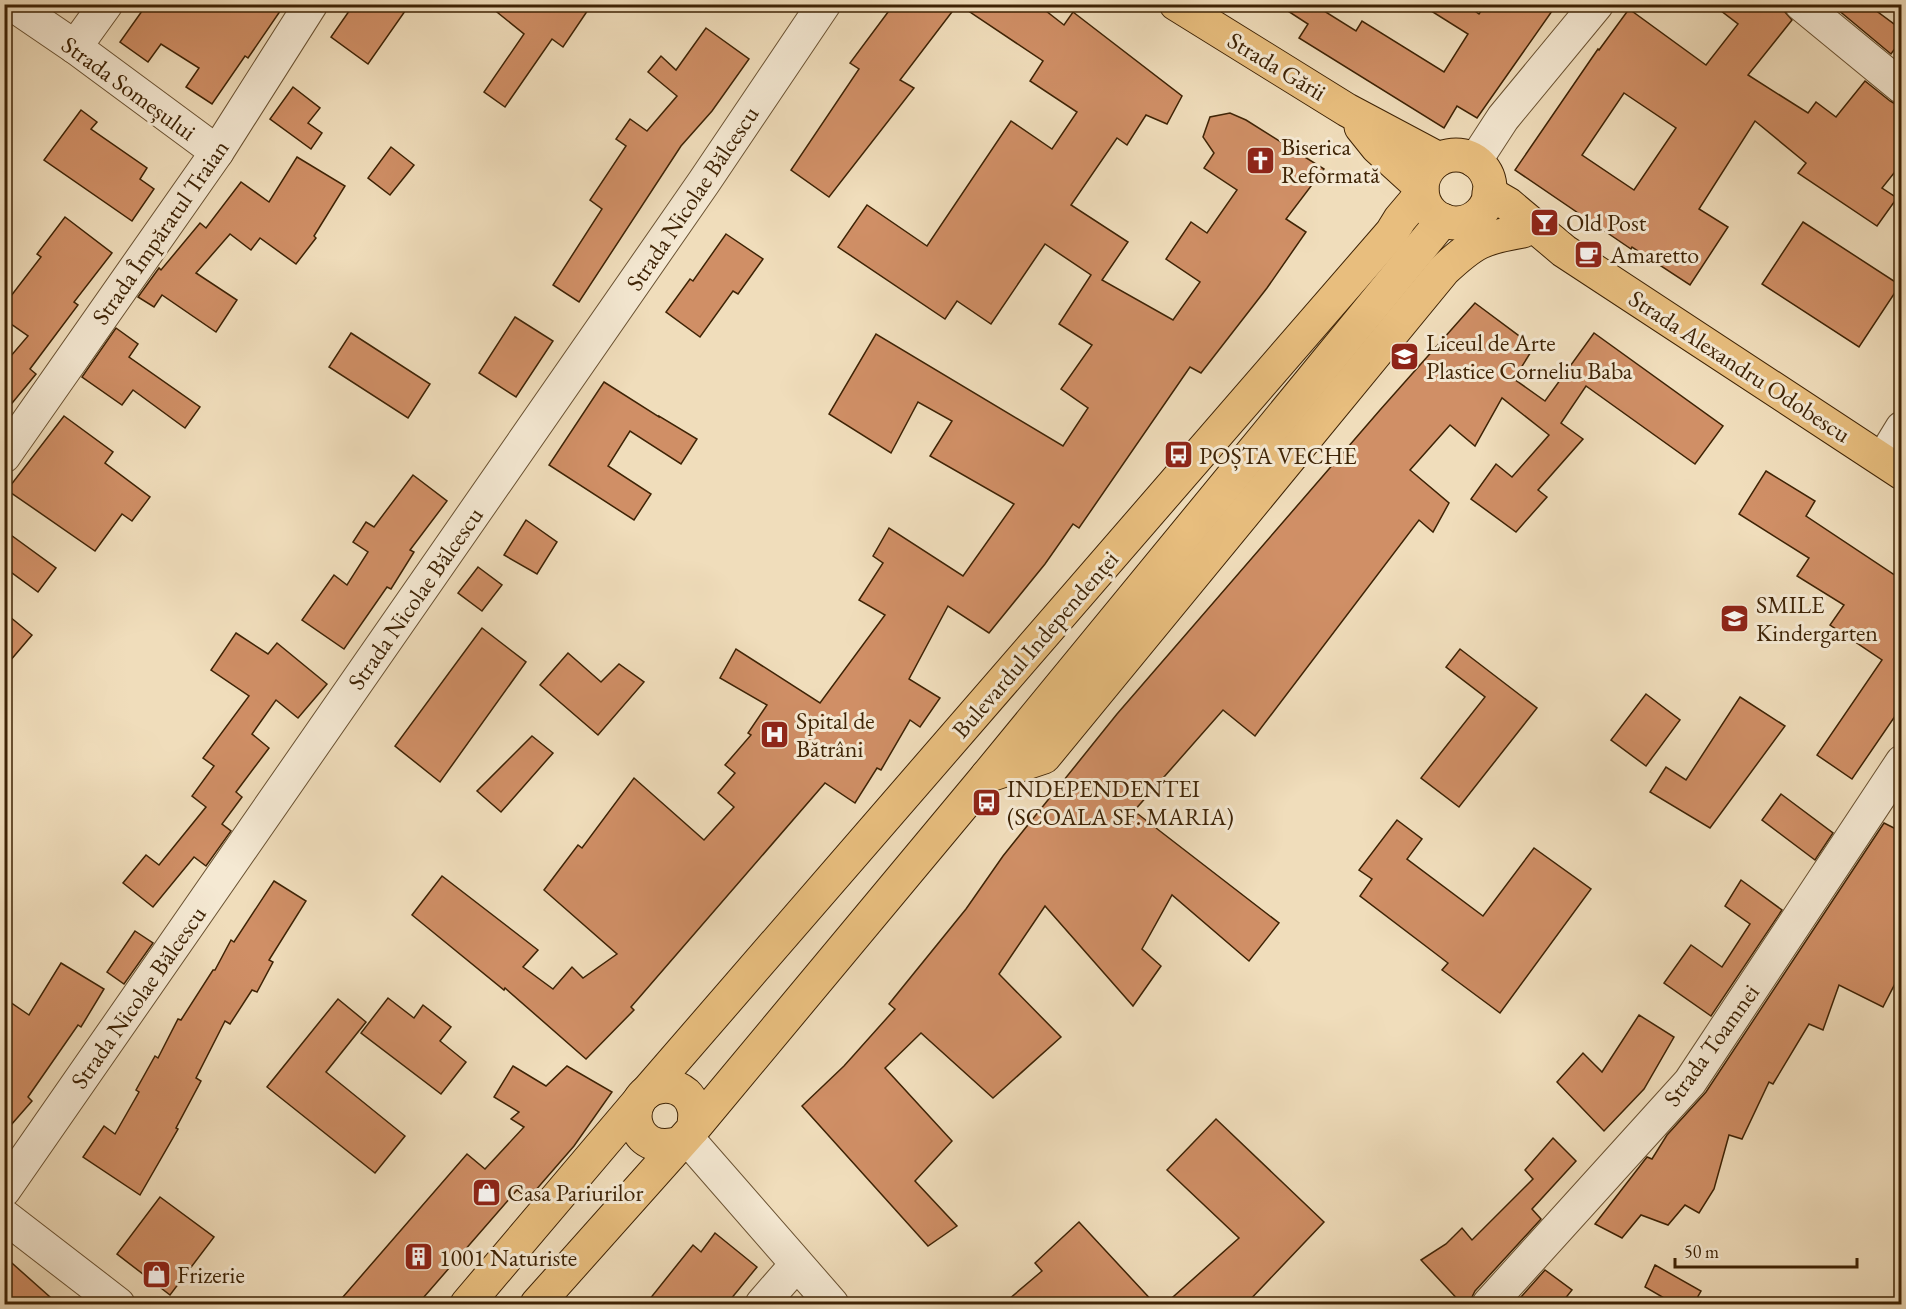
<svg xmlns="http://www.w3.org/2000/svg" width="1906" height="1309" viewBox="0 0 1906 1309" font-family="'EB Garamond',serif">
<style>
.building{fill:#d08f66;stroke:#3e2305;stroke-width:1.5;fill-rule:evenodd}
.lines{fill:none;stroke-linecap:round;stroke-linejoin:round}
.minor-casing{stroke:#6a5232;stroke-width:35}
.major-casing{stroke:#3e2305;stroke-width:35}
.minor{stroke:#f5e9d3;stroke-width:33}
.major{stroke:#e8be7e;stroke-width:33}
.labels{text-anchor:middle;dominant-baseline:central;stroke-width:6;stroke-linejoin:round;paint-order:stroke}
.street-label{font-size:24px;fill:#3e2305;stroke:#f5e9d3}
.poi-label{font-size:24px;fill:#3e2305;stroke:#f5e9d3;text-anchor:start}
</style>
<rect width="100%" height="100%" fill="#f0ddbb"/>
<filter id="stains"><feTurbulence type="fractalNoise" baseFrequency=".00333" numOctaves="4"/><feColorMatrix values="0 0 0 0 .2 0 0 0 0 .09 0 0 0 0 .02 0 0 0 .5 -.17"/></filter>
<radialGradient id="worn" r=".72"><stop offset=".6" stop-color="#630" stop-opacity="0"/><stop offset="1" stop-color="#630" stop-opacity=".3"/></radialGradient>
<g class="building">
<path d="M147,4H285L248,58L245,56L212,104L186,87L199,68L161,44L148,62L120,42Z"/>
<path d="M354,4H410L368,64L331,37Z"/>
<path d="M487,4H592L563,47L552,39L505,107L484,92L524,34Z"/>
<path d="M894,4H958L900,80L914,88L829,197L791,170L859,69L850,63Z"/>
<path d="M958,4H1037L1064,25L1073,12L1182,96L1167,124L1146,115L1127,145L1117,138L1071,205L1128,242L1102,280L1173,320L1200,282L1166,259L1191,222L1207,233L1237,190L1204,168L1214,153L1203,137L1210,117L1230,113L1246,120L1324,169L1286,219L1306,232L1267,288L1201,373L1190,367L1079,528L1073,524L1045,564L989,633L948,606L909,679L940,698L920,727L910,720L881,770L877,768L855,803L825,783L631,1007L634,1010L586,1059L505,988L504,990L412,915L442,876L538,950L523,967L553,989L572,967L583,978L617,954L544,890L578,845L582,848L634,778L704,840L734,807L718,793L735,773L725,765L751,735L748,733L767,705L720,678L736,649L820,703L885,615L859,600L883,563L873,556L889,528L963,576L1014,504L930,456L952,421L918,402L891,453L829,414L876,334L1063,446L1088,408L1061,389L1092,345L1059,324L1091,275L1045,244L991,324L957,301L945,319L838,247L867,205L927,246L1011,121L1052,149L1077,112L1030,81L1043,61Z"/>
<path d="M1277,4H1313L1356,31L1362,21L1444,72L1468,34L1420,4H1465L1479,14L1486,4H1557L1477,118L1457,106L1444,128L1299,38L1308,24Z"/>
<path d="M1712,4H1780L1783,7L1784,11L1792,20L1748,75L1808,113L1816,102L1836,117L1865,81L1890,101L1902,108V163L1882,188L1897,198L1877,226L1798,173L1806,163L1755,121L1699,209L1728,227L1690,285L1632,247L1631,249L1515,170L1598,49L1599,50L1629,9L1706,65L1738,24ZM1624,93L1676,128L1634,190L1582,155Z"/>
<path d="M1831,4H1867L1902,30V39L1891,54Z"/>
<path d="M706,28L749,59L712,111L681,146L579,302L553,285L602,209L590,200L626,146L616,139L630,119L647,131L677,96L648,72L661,56L676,70Z"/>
<path d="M293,87L320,108L308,123L322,133L311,149L270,119Z"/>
<path d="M81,110L97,122L91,129L147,168L140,179L154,189L132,221L44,160Z"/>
<path d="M391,147L414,165L390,195L368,178Z"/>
<path d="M297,157L345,186L314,236L316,238L296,264L260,238L251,250L230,234L196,273L237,300L216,332L162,295L154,307L138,297L159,268L161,270L200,223L206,228L241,182L269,202Z"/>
<path d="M65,217L112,253L74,302L78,305L30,369L36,374L4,413V364L28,336L4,319V305L41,257L37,254Z"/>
<path d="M1803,222L1900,285L1859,347L1762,284Z"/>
<path d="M726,234L763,259L738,294L733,291L700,337L666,312L690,279L693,281Z"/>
<path d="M1475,303L1534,347L1514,379L1545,401L1594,333L1723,426L1695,464L1586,386L1561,423L1583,439L1538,490L1547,497L1516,532L1471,499L1496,464L1512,477L1549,435L1502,398L1475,446L1450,425L1410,470L1449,503L1433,532L1419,520L1255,736L1223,710L1134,811L1279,923L1249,961L1172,895L1142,949L1161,966L1133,1006L1045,906L999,974L1061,1037L993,1098L921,1033L885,1068L952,1141L915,1181L957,1226L928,1246L802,1106L844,1066L895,1009L889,1004L966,909L1003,856L1117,714L1380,410Z"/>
<path d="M515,317L553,341L516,397L479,373Z"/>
<path d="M116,328L138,344L129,357L200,407L185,428L133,390L122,405L82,377Z"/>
<path d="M351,333L430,384L408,418L329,367Z"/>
<path d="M604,382L659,417V416L697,439L681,464L630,431L608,466L651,494L634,520L549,465Z"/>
<path d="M64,416L113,452L105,463L150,497L132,521L122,514L95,551L7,490Z"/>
<path d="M1766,471L1815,501L1806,516L1902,580V706L1852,779L1817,755L1882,660L1830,625L1844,605L1797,576L1809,558L1739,514Z"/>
<path d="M413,475L447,501L410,550L414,552L391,589L387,587L344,649L302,620L334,575L347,585L368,552L353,542L366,522L374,527Z"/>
<path d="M526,520L557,542L537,574L504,555Z"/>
<path d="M4,530L56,568L38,592L4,567Z"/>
<path d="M478,567L502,585L482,611L458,593Z"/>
<path d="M4,612L32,635L4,668Z"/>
<path d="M482,628L526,662L440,782L395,746Z"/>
<path d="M236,633L268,654L277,643L327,684L298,718L276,700L252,734L269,748L236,792L242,797L222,824L231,831L206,866L194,857L153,907L123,883L146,855L159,865L206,807L192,796L214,766L203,758L249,696L211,670Z"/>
<path d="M1460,649L1537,708L1459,807L1421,778L1485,697L1446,667Z"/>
<path d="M568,653L601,682L619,664L644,682L598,735L540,685Z"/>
<path d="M1646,694L1680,720L1646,766L1611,740Z"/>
<path d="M1740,697L1785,726L1710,828L1650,792L1666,767L1686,780Z"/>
<path d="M532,736L553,753L501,812L477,791Z"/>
<path d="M1781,794L1833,833L1815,860L1762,820Z"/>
<path d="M1397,820L1422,839L1407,859L1483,916L1534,848L1591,889L1500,1013L1442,970L1448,963L1360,896L1372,879L1359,870Z"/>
<path d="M1884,823L1902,832V970L1883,1007L1839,985L1823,1030L1809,1024L1773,1084L1769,1082L1742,1139L1729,1135L1714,1189L1699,1213L1685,1205L1668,1225L1641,1215L1622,1238L1595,1224L1647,1157L1652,1159L1667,1135L1706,1092Z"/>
<path d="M1741,880L1782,910L1711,1016L1664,983L1691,945L1722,967L1750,924L1725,906Z"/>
<path d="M274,881L306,901L269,960L273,962L257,992L252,990L230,1024L225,1021L196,1078L201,1081L176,1128L178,1129L140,1195L83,1157L104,1126L115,1134L139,1092L136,1090L155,1056L158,1058L178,1019L181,1020L213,970H215L231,940L234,942Z"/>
<path d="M135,931L153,943L124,984L107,972Z"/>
<path d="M61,963L104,989L81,1027L78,1025L28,1097L32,1101L4,1133V998L29,1015Z"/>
<path d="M388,998L414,1018L423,1005L451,1027L440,1041L466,1062L441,1094L361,1033Z"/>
<path d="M338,999L366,1022L326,1072L405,1136L375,1173L267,1087Z"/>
<path d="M1639,1015L1674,1037L1644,1089L1604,1131L1557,1082L1583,1053L1602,1072Z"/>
<path d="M513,1066L546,1086L567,1066L612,1092L574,1146L528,1199L517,1190L417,1305H336L467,1154L485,1169L524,1127L511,1119L519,1112L494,1097Z"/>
<path d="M1216,1119L1324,1222L1245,1305H1164L1239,1238L1167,1170Z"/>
<path d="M1553,1138L1576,1161L1532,1209L1541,1219L1475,1291L1471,1299V1305H1463L1421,1260L1446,1244L1462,1228L1472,1240L1533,1179L1525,1170Z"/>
<path d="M160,1197L214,1237L170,1295L117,1254Z"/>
<path d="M1079,1222L1156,1305H1002L1042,1271L1035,1263Z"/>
<path d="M715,1233L757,1267L726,1305H645L693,1245L701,1252Z"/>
<path d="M4,1256L59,1305H4Z"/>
<path d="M1655,1265L1701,1291L1693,1305H1676L1645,1287Z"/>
<path d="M1545,1270L1572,1290L1560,1305H1514Z"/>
</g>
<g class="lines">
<defs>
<g id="minor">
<path d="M12,4L75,47L217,152"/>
<path d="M1801,4L1902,87"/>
<path d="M75,47L106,4"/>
<path d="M1475,161L1503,118L1597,4"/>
<path d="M4,456L217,152L311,4"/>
<path d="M1883,459L1902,428"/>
<path d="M687,1138L832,1304"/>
<path d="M4,1190L704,182L824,4"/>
<path d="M4,1216L118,1304"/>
<path d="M762,1304L796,1265"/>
<path d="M1489,1304L1690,1082L1902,762"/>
</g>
<g id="major">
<path d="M1176,4L1347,110L1439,159"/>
<path d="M1361,127L1377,147L1422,188"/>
<circle cx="1456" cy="189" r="34"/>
<path d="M1489,193L1508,204L1564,251L1902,473"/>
<path d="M987,776L1044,757L1444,270C1474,242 1482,238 1523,231"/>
<path d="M646,1093L1392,232L1400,219L1422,193"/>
<path d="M693,1129L987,776L1443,220"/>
<path d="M467,1304L639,1101"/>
<path d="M537,1304L693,1129C696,1116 696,1104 686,1094C678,1087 669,1085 659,1087C620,1095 630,1159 680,1143"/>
</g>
</defs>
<use href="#minor" class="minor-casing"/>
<use href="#major" class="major-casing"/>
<use href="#minor" class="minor"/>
<use href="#major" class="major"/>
</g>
<defs>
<symbol id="church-square" viewBox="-11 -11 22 22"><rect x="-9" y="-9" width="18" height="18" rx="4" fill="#8f2418" stroke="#f5e9d3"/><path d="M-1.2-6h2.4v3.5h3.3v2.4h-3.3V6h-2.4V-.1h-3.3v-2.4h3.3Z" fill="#fff"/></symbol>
<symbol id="bar-square" viewBox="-11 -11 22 22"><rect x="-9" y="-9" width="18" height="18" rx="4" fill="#8f2418" stroke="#f5e9d3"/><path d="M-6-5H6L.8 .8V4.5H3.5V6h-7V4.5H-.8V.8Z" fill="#fff"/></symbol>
<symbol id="cafe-square" viewBox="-11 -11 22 22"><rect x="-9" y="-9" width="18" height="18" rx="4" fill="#8f2418" stroke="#f5e9d3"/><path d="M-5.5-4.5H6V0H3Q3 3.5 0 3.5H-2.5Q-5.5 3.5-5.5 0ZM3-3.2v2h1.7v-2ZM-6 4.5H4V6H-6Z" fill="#fff"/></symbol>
<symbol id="university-square" viewBox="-11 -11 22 22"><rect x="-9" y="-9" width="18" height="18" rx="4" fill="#8f2418" stroke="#f5e9d3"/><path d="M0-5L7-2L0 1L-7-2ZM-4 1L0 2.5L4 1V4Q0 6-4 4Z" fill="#fff"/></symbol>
<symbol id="bus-square" viewBox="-11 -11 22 22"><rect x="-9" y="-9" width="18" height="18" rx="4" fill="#8f2418" stroke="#f5e9d3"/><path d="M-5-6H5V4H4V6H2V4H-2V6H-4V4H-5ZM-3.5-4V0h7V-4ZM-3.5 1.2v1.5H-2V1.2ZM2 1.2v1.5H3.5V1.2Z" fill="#fff"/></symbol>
<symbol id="school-square" viewBox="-11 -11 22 22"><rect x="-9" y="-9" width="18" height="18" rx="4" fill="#8f2418" stroke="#f5e9d3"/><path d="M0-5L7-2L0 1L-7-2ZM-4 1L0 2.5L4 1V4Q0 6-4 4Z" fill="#fff"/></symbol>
<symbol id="hospital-square" viewBox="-11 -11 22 22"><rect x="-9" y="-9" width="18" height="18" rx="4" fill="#8f2418" stroke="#f5e9d3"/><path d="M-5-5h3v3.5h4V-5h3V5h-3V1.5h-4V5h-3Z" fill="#fff"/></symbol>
<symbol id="shop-square" viewBox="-11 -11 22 22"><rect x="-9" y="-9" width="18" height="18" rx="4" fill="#8f2418" stroke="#f5e9d3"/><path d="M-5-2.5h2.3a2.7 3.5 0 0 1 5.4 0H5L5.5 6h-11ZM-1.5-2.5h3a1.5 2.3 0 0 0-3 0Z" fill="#fff"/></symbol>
<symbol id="building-square" viewBox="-11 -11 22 22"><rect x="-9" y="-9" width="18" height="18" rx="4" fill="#8f2418" stroke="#f5e9d3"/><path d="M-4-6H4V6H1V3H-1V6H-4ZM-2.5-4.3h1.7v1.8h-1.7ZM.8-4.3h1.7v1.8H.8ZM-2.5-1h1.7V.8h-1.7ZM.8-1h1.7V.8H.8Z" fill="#fff"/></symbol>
</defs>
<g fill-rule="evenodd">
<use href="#church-square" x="1244" y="144" width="33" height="33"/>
<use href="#bar-square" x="1528" y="206" width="33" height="33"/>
<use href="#cafe-square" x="1572" y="238" width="33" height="33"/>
<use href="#university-square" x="1388" y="340" width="33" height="33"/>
<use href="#bus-square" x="1162" y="438" width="33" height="33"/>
<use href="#school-square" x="1718" y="602" width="33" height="33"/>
<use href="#hospital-square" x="758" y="718" width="33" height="33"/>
<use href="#bus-square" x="970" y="786" width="33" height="33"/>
<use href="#shop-square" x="470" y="1176" width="33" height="33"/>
<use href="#building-square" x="402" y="1240" width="33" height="33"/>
<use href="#shop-square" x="140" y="1258" width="33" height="33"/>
</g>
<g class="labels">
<g class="street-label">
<text transform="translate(1277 66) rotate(31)">Strada Gării</text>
<text transform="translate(129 88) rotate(36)">Strada Someșului</text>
<text transform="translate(692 198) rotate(-56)">Strada Nicolae Bălcescu</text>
<text transform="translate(160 232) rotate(-55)">Strada Împăratul Traian</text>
<text transform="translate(1740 366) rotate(33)">Strada Alexandru Odobescu</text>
<text transform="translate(415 598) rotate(-55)">Strada Nicolae Bălcescu</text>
<text transform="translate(1035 644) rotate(-49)">Bulevardul Independenței</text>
<text transform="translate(138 997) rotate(-55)">Strada Nicolae Bălcescu</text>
<text transform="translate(1711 1045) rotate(-54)">Strada Toamnei</text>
</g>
<g class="poi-label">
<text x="1281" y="146">Biserica<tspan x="1281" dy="28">Reformată</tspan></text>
<text x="1566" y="222">Old Post</text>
<text x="1610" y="254">Amaretto</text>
<text x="1426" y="342">Liceul de Arte<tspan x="1426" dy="28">Plastice Corneliu Baba</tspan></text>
<text x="1199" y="455">POȘTA VECHE</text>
<text x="1756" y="604">SMILE<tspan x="1756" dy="28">Kindergarten</tspan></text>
<text x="796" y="720">Spital de<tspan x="796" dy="28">Bătrâni</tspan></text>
<text x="1007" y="788">INDEPENDENTEI<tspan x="1007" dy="28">(SCOALA SF. MARIA)</tspan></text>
<text x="507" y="1192">Casa Pariurilor</text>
<text x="439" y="1257">1001 Naturiste</text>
<text x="177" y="1274">Frizerie</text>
</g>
</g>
<rect width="1906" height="1309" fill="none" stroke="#f0ddbb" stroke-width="24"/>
<rect x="6" y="6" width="1894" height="1297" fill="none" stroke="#3e2305" stroke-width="3"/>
<rect x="12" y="12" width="1882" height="1285" fill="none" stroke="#3e2305" stroke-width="1.5"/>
<path d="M1675 1258v9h182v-9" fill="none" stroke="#3e2305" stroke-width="3"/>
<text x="1684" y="1258" font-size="18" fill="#3e2305" stroke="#f5e9d3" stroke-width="4.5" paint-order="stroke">50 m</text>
<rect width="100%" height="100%" filter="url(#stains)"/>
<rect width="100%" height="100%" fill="url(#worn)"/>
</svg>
